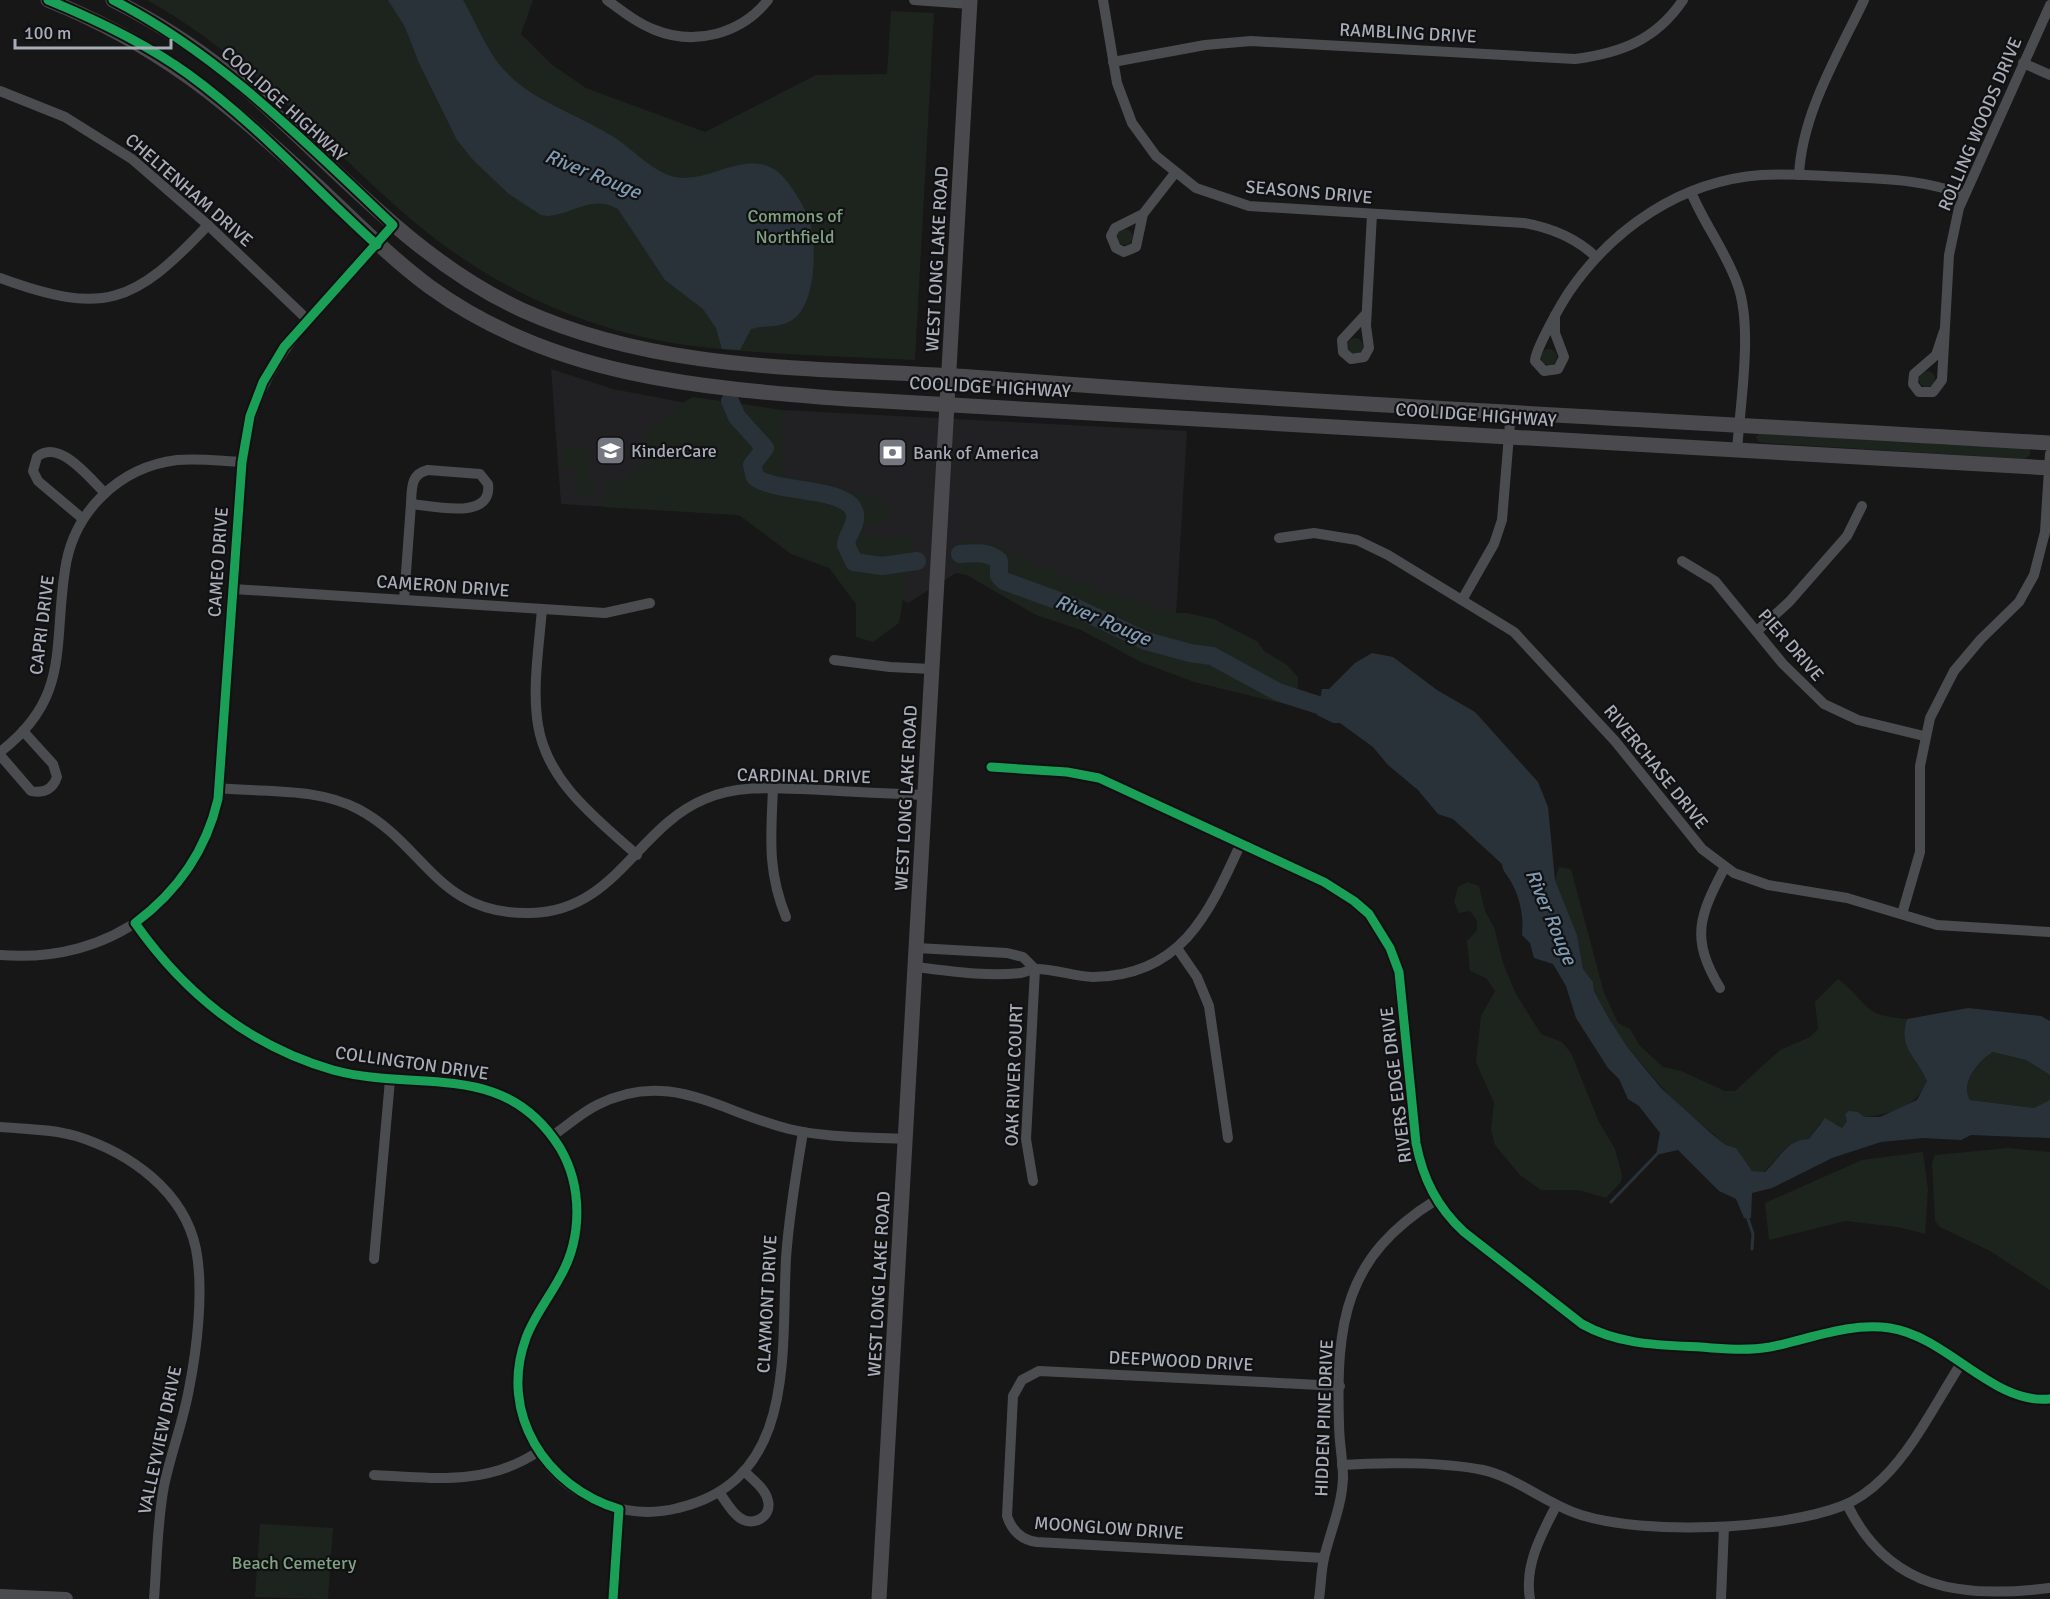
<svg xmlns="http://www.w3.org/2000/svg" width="2050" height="1599" viewBox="0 0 2050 1599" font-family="Signika,sans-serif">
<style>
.built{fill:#212123}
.green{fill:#1d241e}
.water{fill:#2a3239}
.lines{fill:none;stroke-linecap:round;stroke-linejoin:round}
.stream{stroke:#2a3239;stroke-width:3}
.river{stroke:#2a3239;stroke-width:18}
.minor{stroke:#4b4c50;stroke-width:10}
.tertiary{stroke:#4b4c50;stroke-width:14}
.secondary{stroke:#4a4a4e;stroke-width:15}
.cycleway-casing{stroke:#111113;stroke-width:13}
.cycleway{stroke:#1a9f57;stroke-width:9}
.labels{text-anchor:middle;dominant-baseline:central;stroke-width:4.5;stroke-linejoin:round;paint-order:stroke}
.street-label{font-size:18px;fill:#a8adb8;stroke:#111113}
.park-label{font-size:18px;fill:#7fa381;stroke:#111113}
.poi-label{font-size:18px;fill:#a8adb8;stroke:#111113;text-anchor:start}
.water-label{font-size:20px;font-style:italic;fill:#7f9bb3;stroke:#111113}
</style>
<rect width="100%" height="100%" fill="#171717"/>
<path class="built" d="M551,369L613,389L681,402L782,410L1187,431L1174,649L1004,581L956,573L908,603L739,515L561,504Z"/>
<g class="green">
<path d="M147,0H533L521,34L551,64L586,88L705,132L816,75L887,74L891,11L934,13L915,360C841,356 766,355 693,346C583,332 480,282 398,208C317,136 243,53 147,0Z"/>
<circle cx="1125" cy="237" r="8"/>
<circle cx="1355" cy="346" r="8"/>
<circle cx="1549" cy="357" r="8"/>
<circle cx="1927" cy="379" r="8"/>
<path d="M693,397L782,410L781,465L785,475L887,501L888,516L879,523L866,525L860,534L890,539L914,536L899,623L873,642L856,637V604L829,568L791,554L739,515L603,507L606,483L627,478L644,464L647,432C663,421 675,406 693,397Z"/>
<path d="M1761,432L2024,447L2030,450V455L2025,459L1764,443L1758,441L1756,437Z"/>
<path d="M563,447L591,449L588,478L594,485L593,493L588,498H582L577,492L576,469L562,467Z"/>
<path d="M959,538L997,545L1016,557L1033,560L1035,566L1048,568L1076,581L1091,583L1092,590L1101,595L1116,593L1168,613H1187L1214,619L1258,642L1264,651L1287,665L1298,677L1297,707L1194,682L1141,662L1081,630L1036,615L958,570Z"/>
<path d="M1559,867L1571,869L1604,993L1618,1023L1630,1029L1640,1046L1663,1067L1681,1071L1725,1091H1735L1780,1050L1810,1037L1818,1029L1815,1002L1838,979C1871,1004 1859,1015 1907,1019C1899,1048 1916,1056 1927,1081C1912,1116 1879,1113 1847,1121L1842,1128L1836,1124L1820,1123L1809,1139C1787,1139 1779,1158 1764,1172L1752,1171L1736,1148L1726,1145L1673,1100L1628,1048L1608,1017L1594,991L1593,982L1583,969L1577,935L1555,880Z"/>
<path d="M1467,882L1479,886L1485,911L1494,927L1503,963L1516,994L1541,1034L1562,1042L1571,1053L1599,1122L1615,1149L1622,1175L1621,1182L1606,1198L1579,1190H1541L1520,1175L1495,1145L1491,1129L1494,1103L1476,1062L1481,1016L1495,991L1486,978L1470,971L1467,941L1477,930V921L1470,911L1459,913L1454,902L1458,887Z"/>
<path d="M1993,1052L2026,1060L2050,1075V1100L2034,1108L1970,1100C1960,1083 1978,1061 1993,1052Z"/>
<path d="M2008,1148L2050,1152V1290L1990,1251L1940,1227L1935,1221L1932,1164L1935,1155Z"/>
<path d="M1923,1152L1928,1190L1925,1234L1898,1227L1845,1221L1769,1240L1765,1203L1862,1160Z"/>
<path d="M260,1524L333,1528L328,1599L255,1597Z"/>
</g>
<g class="water">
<path d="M388,0H463C475,21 484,44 498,63C527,100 574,112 612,136C630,147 649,168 668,175C705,189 744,146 778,172C788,180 804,205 809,219C817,243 816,297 797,316C783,330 767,324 751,329L740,350L722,349L716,328L703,309L665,280L618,209C592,194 573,214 548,216L541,215L509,194L474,161L457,140L419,63L405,27Z"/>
<path d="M1372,653L1393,657L1437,690L1475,712L1538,782L1548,807L1555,880L1577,935L1583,969L1593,982L1594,991L1608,1017L1628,1048L1662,1089L1713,1135L1726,1145L1736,1148L1752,1171L1765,1172C1780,1158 1787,1139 1809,1139L1825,1118L1842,1128L1847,1121L1845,1114L1849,1111L1858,1112L1864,1117H1880L1917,1100L1927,1081C1916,1055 1898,1049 1907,1019L1968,1008L2041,1016L2050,1021V1075L2026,1060L1993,1052C1978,1061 1960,1083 1970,1100L2034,1108L2050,1100V1138L1971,1135L1961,1140L1923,1138L1881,1142L1832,1158L1772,1188L1752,1193L1751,1218H1744L1736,1199L1719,1191L1678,1150L1656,1155L1660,1133L1639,1106L1628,1099L1619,1079L1608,1068L1576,1018L1566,986L1553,964L1534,958L1530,943L1522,935C1524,916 1520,897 1510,880C1506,873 1503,872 1502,864L1453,819L1438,814L1418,790L1388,765L1373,747L1340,723H1333L1317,715L1322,689H1329L1355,663Z"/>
</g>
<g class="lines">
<g class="stream">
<path d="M1611,1202L1657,1154"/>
<path d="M1747,1216L1753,1234L1752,1249"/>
</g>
<g class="river">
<path d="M730,401L737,417L765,448L752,465L755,477C776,494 851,486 855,514C857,525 847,534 846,545L854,562L882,566L917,561"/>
<path d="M960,554C974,553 988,551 999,561V576L1004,581L1070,605L1146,641L1190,653L1212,656L1278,692L1340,712"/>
</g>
<g class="minor">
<path d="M607,0C622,11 637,23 655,30C695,46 741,34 768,0"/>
<path d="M914,0L970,4"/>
<path d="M1103,0L1117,83L1132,123L1156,156L1196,188L1249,206L1524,223C1552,228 1576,238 1596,257"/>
<path d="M1113,62L1205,45L1251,41L1575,59C1621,53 1656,40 1683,0"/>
<path d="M2023,63L2050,75"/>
<path d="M0,91L65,117L132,159L208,225L308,320"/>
<path d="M1799,175C1802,113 1838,55 1864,0"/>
<path d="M1691,192C1704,224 1727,253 1738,286C1753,329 1740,404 1737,451"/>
<path d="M1143,214L1136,247L1124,252L1116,248L1111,236L1115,228L1143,214L1175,173"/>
<path d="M0,278C104,316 134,304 208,225"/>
<path d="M1366,314L1342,340L1343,352L1351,359L1364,357L1369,348L1366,326L1372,214"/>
<path d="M1555,315V333L1564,357L1558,369L1544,371L1535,361C1535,350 1561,304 1569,292C1613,228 1681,181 1761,175C1789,173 1818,176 1847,177C1887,179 1926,180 1964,195"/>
<path d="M1944,331L1936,355L1914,374L1913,384L1919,392H1933L1942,380L1949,255L1959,208L2050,5"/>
<path d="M428,470L480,474L488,484C493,521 433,506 411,504C412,489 410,474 428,470Z"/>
<path d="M83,519L38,481L33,471L37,457C59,438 89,478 105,493"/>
<path d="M1279,538L1314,533L1357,540L1388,555L1514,632L1615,741L1702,849L1734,873L1768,885L1847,898L1937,925L2050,932"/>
<path d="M1682,561L1715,581L1783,664L1824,704L1858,720L1924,736"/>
<path d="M233,589L605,613L650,603"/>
<path d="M404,600L411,504"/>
<path d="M1462,600L1494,544L1502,520L1511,411"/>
<path d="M542,609C539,647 532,688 538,725C547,782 597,819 637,855"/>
<path d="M1757,631L1789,602L1847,536L1862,506"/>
<path d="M834,660L890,667L932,669"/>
<path d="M0,752C71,698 53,646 65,570C73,512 119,467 177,460C199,458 220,461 242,462"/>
<path d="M0,755L31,791C44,794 53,789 57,777L53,764L23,731"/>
<path d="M991,767L1067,772L1099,778L1324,882L1354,901L1369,914L1390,948L1399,972L1416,1143C1423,1179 1437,1207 1464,1232L1582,1324C1619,1345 1660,1345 1701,1347C1724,1349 1747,1351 1770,1347C1810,1339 1849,1322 1890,1328C1948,1337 1993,1405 2050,1399"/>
<path d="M220,788C266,793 316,787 358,809C425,844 437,916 531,913C616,911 637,827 705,799C742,783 783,789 822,790C857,792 891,794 926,795"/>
<path d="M773,788C771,836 767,871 786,917"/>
<path d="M1902,914L1920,852V766L1930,718L1954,671L1981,639L2019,602L2034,575L2045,532L2050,454"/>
<path d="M135,923C192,1004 265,1060 365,1076C427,1087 497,1072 544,1126C580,1168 587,1229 560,1278C548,1299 533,1317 525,1340C507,1394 528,1459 576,1490C607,1510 643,1517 678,1508C797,1481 781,1353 786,1258C789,1215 796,1174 803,1132"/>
<path d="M917,948L1007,953L1023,957L1035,969"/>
<path d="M1177,948L1197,977L1209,1006L1228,1138"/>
<path d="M0,955C111,964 200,899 220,788L242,462C253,353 330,304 393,225"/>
<path d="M916,967C949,971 988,977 1021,973C1025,972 1030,970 1034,969C1053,968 1074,977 1093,977C1182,976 1209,913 1241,843"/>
<path d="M1720,988C1690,938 1699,916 1725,867"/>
<path d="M0,1127C25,1129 52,1129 76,1136C130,1153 184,1191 196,1249C204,1290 197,1349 189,1389C183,1422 171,1453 164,1486C157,1523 157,1561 154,1599"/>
<path d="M552,1136C567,1126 581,1113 597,1105C669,1068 720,1112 789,1129C827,1138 868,1137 907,1139"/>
<path d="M1033,1181L1026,1139L1035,969"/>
<path d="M374,1259L390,1080"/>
<path d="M1342,1465C1381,1462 1445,1462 1483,1470C1518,1478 1546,1504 1581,1515C1645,1535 1780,1530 1842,1506C1857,1500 1872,1489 1883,1478C1914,1448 1938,1399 1962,1362"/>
<path d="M374,1475C432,1478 488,1486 539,1451"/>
<path d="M719,1492C725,1500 731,1512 740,1518C753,1527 772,1517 768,1501C766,1489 752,1479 744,1471"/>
<path d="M1847,1504C1888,1590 1962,1599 2049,1588"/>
<path d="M1324,1558L1037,1542C1021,1540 1012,1531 1007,1516L1013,1396L1022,1380L1039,1371L1340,1386"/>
<path d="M613,1599L619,1509"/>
<path d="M1319,1599C1321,1585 1321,1572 1324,1558C1330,1532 1342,1506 1343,1478C1343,1460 1339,1442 1339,1424C1336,1323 1344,1257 1436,1200"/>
<path d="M1530,1599C1524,1566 1541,1535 1556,1506"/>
<path d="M1721,1599L1724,1527"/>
</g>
<path class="tertiary" d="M0,1596L66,1599"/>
<g class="secondary">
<path d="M48,0C158,44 227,102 313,182C352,218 387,255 430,287C554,377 701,388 848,399L2050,468"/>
<path d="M113,0C159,23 202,51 242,85C333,163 411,259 522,310C672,378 839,366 999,379C1349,406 1700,422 2050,443"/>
<path d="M879,1599L970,0"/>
</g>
<defs>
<g id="cycleway">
<path d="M48,0C97,20 145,43 188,74C257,124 314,188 377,245"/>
<path d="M113,0C221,55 306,143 393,225L284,347L263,382L250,416L242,462L218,799C206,851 178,891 135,923C185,994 249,1046 333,1070C418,1093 504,1058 560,1148C583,1187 582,1239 560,1277C549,1298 534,1316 526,1338C498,1414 546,1487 619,1509L613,1599"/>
<path d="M991,767L1067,772L1099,778L1324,882L1354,901L1369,914L1390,948L1399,972L1416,1143C1423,1179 1437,1207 1464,1232L1582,1324C1619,1345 1660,1345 1701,1347C1724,1349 1747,1351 1770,1347C1810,1339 1849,1322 1890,1328C1948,1337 1993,1405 2050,1399"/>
</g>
</defs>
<use href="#cycleway" class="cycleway-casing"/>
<use href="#cycleway" class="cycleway"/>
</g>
<defs>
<symbol id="school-square" viewBox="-11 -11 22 22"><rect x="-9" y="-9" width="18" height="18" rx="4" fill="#757880" stroke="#111113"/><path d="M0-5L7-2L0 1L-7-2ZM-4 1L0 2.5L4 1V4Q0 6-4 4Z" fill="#fff"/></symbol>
<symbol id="bank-square" viewBox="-11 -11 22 22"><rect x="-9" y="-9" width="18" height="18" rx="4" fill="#757880" stroke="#111113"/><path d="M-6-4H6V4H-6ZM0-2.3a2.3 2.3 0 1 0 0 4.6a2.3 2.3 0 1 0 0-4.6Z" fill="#fff"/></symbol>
</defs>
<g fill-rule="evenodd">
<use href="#school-square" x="594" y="434" width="33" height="33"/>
<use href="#bank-square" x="876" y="436" width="33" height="33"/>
</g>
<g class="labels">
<g class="street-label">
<text transform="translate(1408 33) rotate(3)">RAMBLING DRIVE</text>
<text transform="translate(284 104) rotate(42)">COOLIDGE HIGHWAY</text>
<text transform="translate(1980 124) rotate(-67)">ROLLING WOODS DRIVE</text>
<text transform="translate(189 190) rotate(41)">CHELTENHAM DRIVE</text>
<text transform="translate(1309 192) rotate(5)">SEASONS DRIVE</text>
<text transform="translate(937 259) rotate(-87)">WEST LONG LAKE ROAD</text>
<text transform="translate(990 387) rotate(3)">COOLIDGE HIGHWAY</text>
<text transform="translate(1476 415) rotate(4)">COOLIDGE HIGHWAY</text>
<text transform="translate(218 562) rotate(-86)">CAMEO DRIVE</text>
<text transform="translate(443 586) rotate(4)">CAMERON DRIVE</text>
<text transform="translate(42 625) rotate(-83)">CAPRI DRIVE</text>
<text transform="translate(1791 645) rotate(49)">PIER DRIVE</text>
<text transform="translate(1656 767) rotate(51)">RIVERCHASE DRIVE</text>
<text transform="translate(804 776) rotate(1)">CARDINAL DRIVE</text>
<text transform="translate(906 798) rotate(-87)">WEST LONG LAKE ROAD</text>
<text transform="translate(412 1063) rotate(8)">COLLINGTON DRIVE</text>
<text transform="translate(1014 1075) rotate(-88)">OAK RIVER COURT</text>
<text transform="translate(1396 1085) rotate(-97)">RIVERS EDGE DRIVE</text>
<text transform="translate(879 1284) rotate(-87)">WEST LONG LAKE ROAD</text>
<text transform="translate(767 1304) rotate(-87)">CLAYMONT DRIVE</text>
<text transform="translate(1181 1361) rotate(3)">DEEPWOOD DRIVE</text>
<text transform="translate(1324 1418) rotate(-88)">HIDDEN PINE DRIVE</text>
<text transform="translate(160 1440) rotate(-78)">VALLEYVIEW DRIVE</text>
<text transform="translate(1109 1528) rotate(4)">MOONGLOW DRIVE</text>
</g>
<g class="park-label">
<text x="795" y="216">Commons of<tspan x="795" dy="21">Northfield</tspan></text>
<text x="294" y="1563">Beach Cemetery</text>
</g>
<g class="poi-label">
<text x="631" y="451">KinderCare</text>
<text x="913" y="453">Bank of America</text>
</g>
<g class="water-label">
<text transform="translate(593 174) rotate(22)">River Rouge</text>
<text transform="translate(1103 620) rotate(23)">River Rouge</text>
<text transform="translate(1551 917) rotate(67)">River Rouge</text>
</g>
</g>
<path d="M15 39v9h156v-9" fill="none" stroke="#a8adb8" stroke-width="3"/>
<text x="24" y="39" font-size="18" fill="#a8adb8" stroke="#111113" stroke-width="4.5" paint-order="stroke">100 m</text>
</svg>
